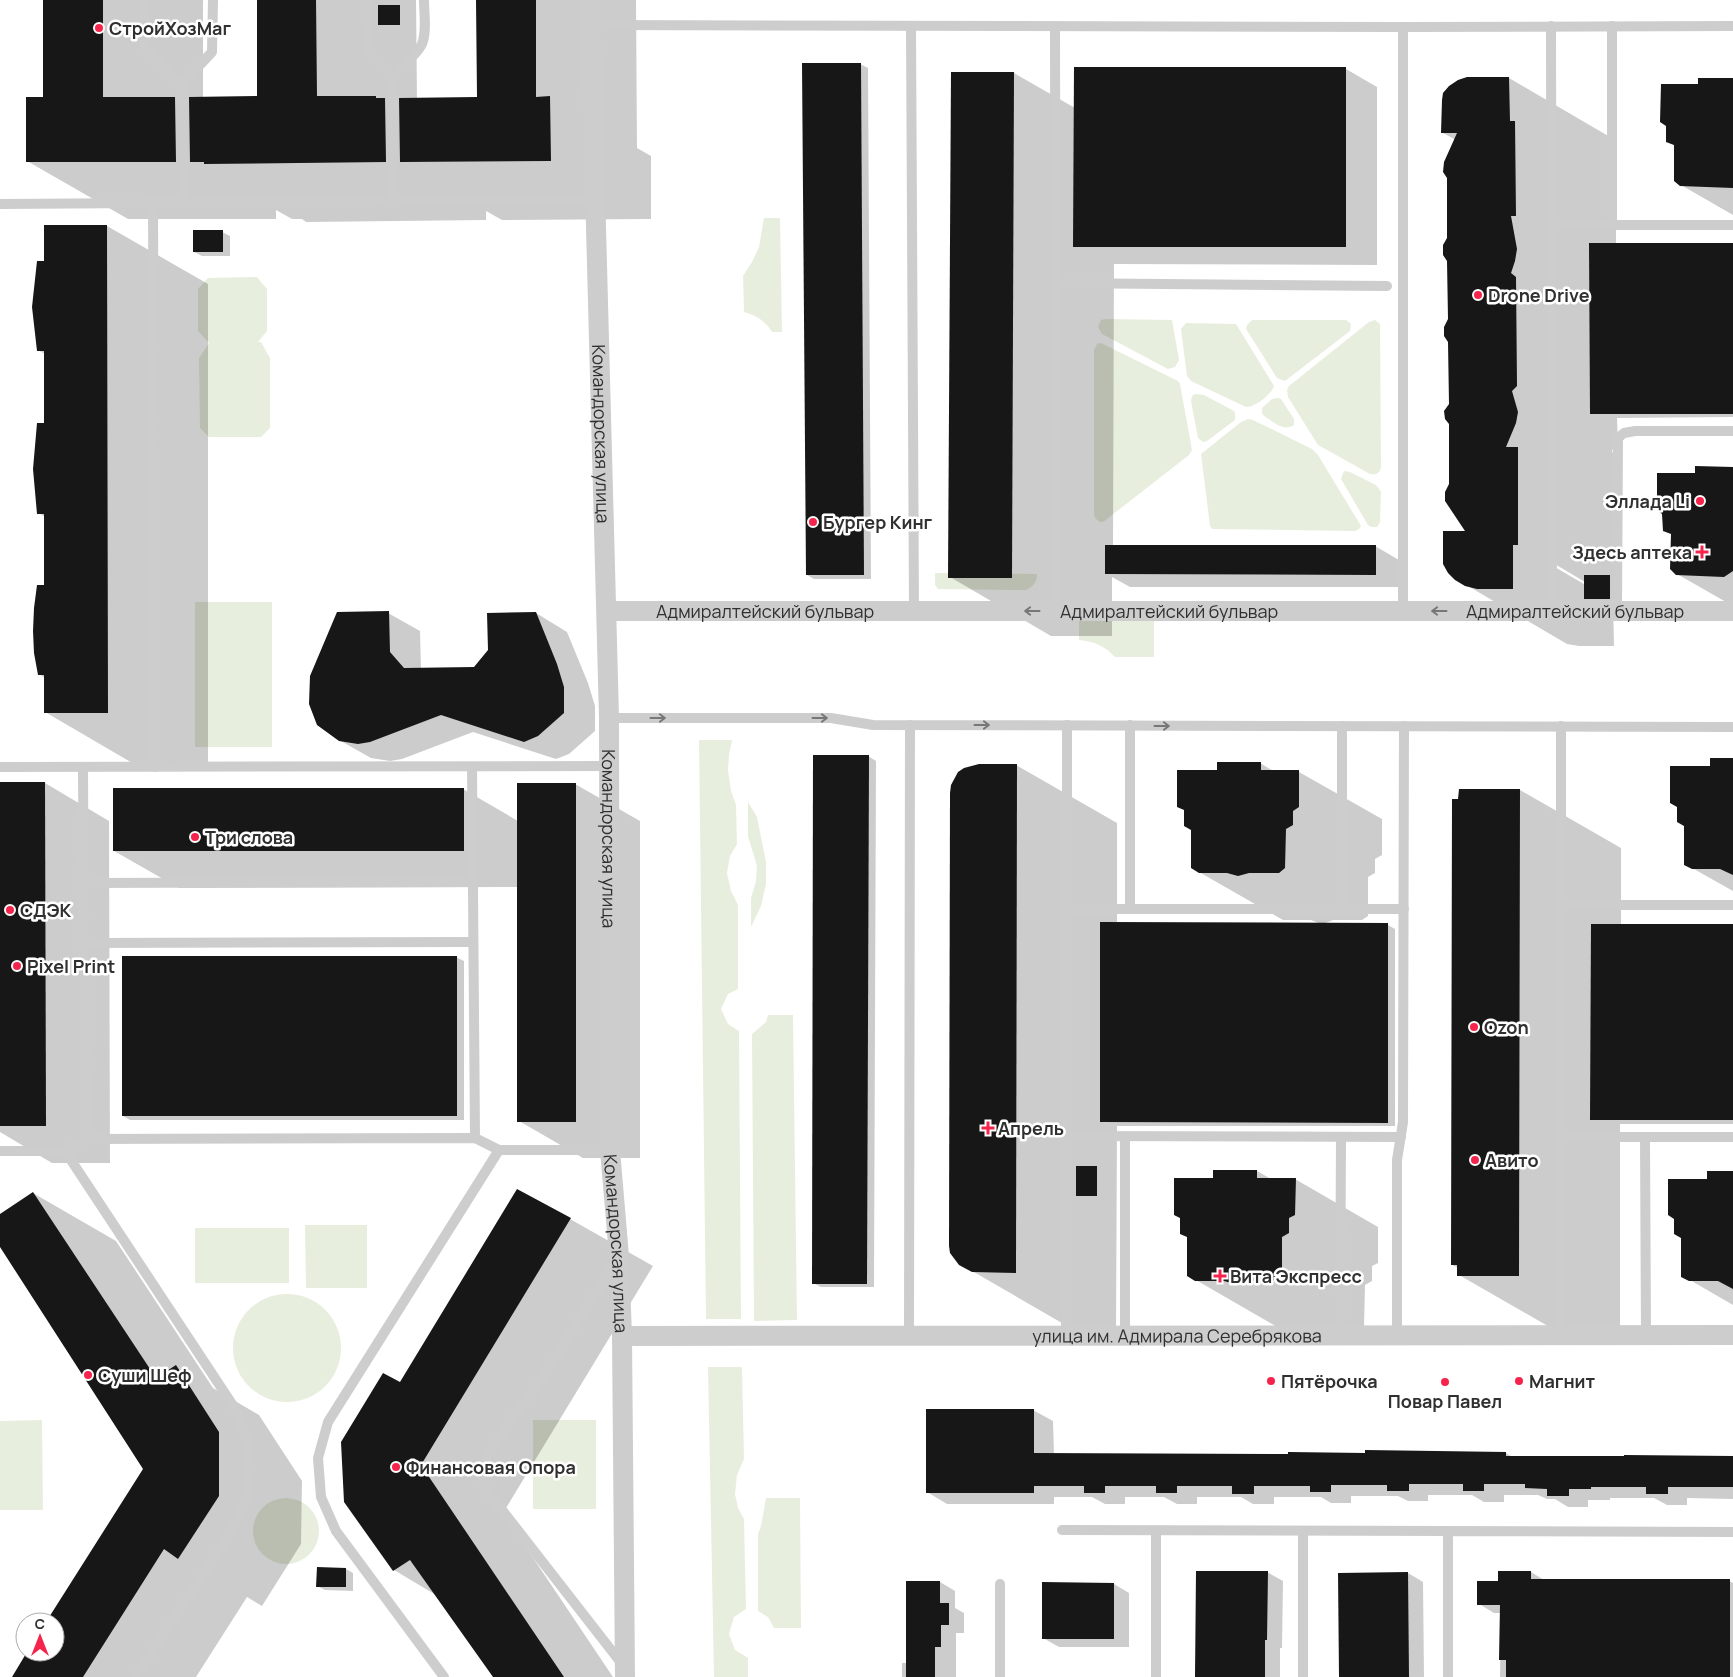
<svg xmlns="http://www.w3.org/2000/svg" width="1733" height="1677" viewBox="0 0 1733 1677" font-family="Manrope,sans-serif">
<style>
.green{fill:#e8eedd}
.shadow{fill:#0003;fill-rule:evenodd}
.building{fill:#171717}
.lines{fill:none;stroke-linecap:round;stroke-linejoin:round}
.lane{stroke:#cdcdcd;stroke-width:10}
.street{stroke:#cdcdcd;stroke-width:20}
.oneway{stroke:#777}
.poi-dot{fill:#f5244c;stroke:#fff;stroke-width:2}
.labels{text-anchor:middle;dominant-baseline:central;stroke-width:5;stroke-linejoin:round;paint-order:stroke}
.poi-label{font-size:18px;font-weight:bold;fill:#303030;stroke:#fff;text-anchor:start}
.street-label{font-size:18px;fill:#303030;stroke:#fff}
</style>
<rect width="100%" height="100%" fill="#fff"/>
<g class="green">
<path d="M764,218H780L782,332H772C765,321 756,315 744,312L743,276L752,262L759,247Z"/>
<path d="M257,277L267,289V331L258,342H261L270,358V428L261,437H209L200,428L199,358L209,343L198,331V289L208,278Z"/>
<path d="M1106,319L1172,320L1179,360L1175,367L1168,369L1102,334L1098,327L1101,320Z"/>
<path d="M1252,320H1346L1351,324L1350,331L1285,381L1277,378L1246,329L1247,325Z"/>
<path d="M1375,320L1380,324L1381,468C1379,474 1375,475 1370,474L1318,445L1288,397L1287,390L1289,386L1369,322Z"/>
<path d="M1186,323L1236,324L1274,386C1271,395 1255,407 1246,407L1191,381L1187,376L1181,329Z"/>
<path d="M1101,343L1178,381L1180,384L1192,450L1189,455L1103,522H1100L1095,518L1094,513V350L1097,344Z"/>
<path d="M1195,394L1204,395L1234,411L1235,413V420L1207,441L1203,442L1198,438L1191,401L1192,396Z"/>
<path d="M1278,398L1281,399L1294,419V425C1284,432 1274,422 1264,416L1262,413V408L1272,399Z"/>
<path d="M1248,419L1253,420L1312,449L1318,455L1361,526L1359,529L1355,531L1212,529L1210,526L1201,454L1241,422Z"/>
<path d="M1344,471L1350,472L1376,485L1381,492L1380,522L1377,527H1371L1368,525L1341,479Z"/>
<path d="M935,573L1037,574C1037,582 1033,587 1026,590L938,589L935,585Z"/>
<rect x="195" y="602" width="77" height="145"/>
<path d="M1079,621H1154V657H1115C1104,645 1094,642 1079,640Z"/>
<path d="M699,740H732L729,755L728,770L731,791L736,805L737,844L730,856L727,873L731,891L738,905V989L728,994L721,1009L728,1024L739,1031L741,1319H706Z"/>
<path d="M748,802L757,817L766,862V884L761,906L751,927V898L756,881L757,866L748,836Z"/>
<path d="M768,1015H793L797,1320L754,1321L752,1034L766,1022Z"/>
<path d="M305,1225H367V1288H306Z"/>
<rect x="195" y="1228" width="94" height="55"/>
<circle cx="287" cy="1348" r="54"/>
<path d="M708,1367H742L744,1459L737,1475L735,1494L738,1508L744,1519L746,1609L734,1617L729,1634L735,1650L748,1658V1677H714Z"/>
<path d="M42,1420L43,1510H0V1421Z"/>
<rect x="533" y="1420" width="63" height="89"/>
<circle cx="286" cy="1531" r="33"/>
<path d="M766,1498H800L801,1628H774L768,1617L758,1611V1534L761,1526Z"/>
</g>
<g class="shadow">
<path d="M45,0H203V98H258V0H416L417,99H478L477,0H636L637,148L651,156V219L502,220L486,211V220L306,222L302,219H292L276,210V219H128L27,161L45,98Z"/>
<path d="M860,64L868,68L871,579H814L807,575Z"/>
<path d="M1346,69L1377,87V265L1114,264L1113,546H1375L1399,560V587H1130L1112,577V636H1051L950,577L1014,73L1075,108Z"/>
<path d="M1509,78L1610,137L1616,181V244H1733V417L1617,418L1618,445L1612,450L1618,471L1617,481L1609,501L1618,507L1613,603L1614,646H1579L1567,644L1456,579L1468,532L1451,484L1448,238L1456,140L1443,133L1467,79ZM1548,560L1590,585L1589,587L1548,563Z"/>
<path d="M1733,79V215L1681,185L1675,146L1668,141L1700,85Z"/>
<path d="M107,226L208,284V771H146L45,712V678L39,674L45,586V517L39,513L45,424V354L38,350L45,262Z"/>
<path d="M222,232L230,236V256H202L194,252Z"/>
<path d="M1733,468V606L1677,574L1696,474Z"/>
<path d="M388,613L420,631L421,669L474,668L536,613L567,632L588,683L595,706V731L569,754L556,759L473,732L402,759L390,761L371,758L339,740Z"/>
<path d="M868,756L876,761L874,1287H821L813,1283Z"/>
<path d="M1733,759V891L1685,864L1711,767Z"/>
<path d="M1260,763L1275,772H1299L1382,819V855L1375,859V873L1368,877V916L1362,920H1333L1323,924L1388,925L1395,929V1126H1117L1116,1330H1074L960,1264L1016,765L1117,823V924H1321L1311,920H1283L1192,868L1218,771Z"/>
<path d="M0,783H45L109,821L110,1163H52L0,1132Z"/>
<path d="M575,784L640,821V1158H583L519,1121L518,887L179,888L114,851L463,789L518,821Z"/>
<path d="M1520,790L1621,848V925L1733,926V1124H1620V1333H1560L1459,1275V1268L1452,1265Z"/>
<path d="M456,957L464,961V1120H130L123,1116Z"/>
<path d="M1257,1171L1271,1179H1295L1378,1227V1263L1372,1266V1281L1365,1285L1364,1327L1279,1328L1189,1276L1214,1179Z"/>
<path d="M1733,1172V1305L1683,1276L1708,1180Z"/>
<path d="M33,1193L116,1241L213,1388L259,1415L302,1481L301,1544L262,1606L247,1597L196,1677H13L29,1652H55V1622H48L144,1469L0,1244V1216Z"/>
<path d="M570,1219L653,1266L503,1513L613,1677H494L436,1595L394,1570L346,1502L400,1384Z"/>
<path d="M1033,1410L1053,1421L1054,1455H1289L1506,1453L1514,1458L1733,1456V1499L1687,1498V1505H1667L1654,1498H1610V1500H1588V1507H1568L1555,1499H1547L1538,1495H1504V1502H1484L1472,1495H1428V1501H1408L1398,1496H1351V1503H1331L1321,1497H1274V1504H1253L1241,1497H1197V1504H1177L1164,1497H1125V1504H1105L1092,1497H1054V1504H947L927,1492Z"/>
<path d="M346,1569L353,1573V1591L325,1590L317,1586Z"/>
<path d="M1267,1572L1283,1581L1282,1648H1280V1677H1195V1662H1197Z"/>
<path d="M1531,1572L1544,1580L1729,1581L1733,1583V1677H1500L1501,1613H1494L1479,1604L1499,1582Z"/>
<path d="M1408,1573L1423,1582L1424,1677H1340Z"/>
<path d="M940,1582L955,1591V1608L964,1613V1633H956V1677H902V1663H907Z"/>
<path d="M1114,1584L1129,1593V1647H1059L1043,1638Z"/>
</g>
<g class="building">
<path d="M43,0H103V97H175L176,162H26V97H43Z"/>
<path d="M257,0H316L317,96H376V98H385L386,162L204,164V162H190L189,97L257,96Z"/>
<path d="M476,0H536V97L550,96L551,161L400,162L399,98L477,97Z"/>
<rect x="378" y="5" width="22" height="20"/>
<path d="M802,63H861L864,575H806Z"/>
<path d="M1074,67H1346V247H1073Z"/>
<path d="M951,72H1014L1012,578H948Z"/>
<path d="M1467,77H1509L1510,121H1515L1516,216H1511L1517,249L1515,261L1511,273L1516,277L1517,386L1512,391L1518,412L1516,423L1506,447H1518V545H1513V589H1477L1465,586L1455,580L1448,573L1443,564V531H1465L1445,501V492L1449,484V424L1445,419L1444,411L1449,404L1448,342L1444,336V327L1448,319L1447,261L1443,255V245L1447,238V178L1443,172L1444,162L1457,133H1441L1442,100L1443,93L1449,86L1458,80Z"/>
<path d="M1698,78H1733V188L1680,186L1674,181V145L1666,142V126L1660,122L1661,84H1698Z"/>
<path d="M44,225H107L108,713H44V675H38L34,653L33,631L34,608L37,585H44V514H37L33,469L37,423H44V351H37L32,307L37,261H44Z"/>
<rect x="193" y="230" width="30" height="22"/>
<path d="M1589,243H1733V414H1590Z"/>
<path d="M1695,466L1733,467V571L1724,577L1676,575L1670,569L1671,534L1663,531L1662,514L1657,510V473H1695Z"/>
<path d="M1105,545H1376V575L1105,574Z"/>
<rect x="1584" y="575" width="26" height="24"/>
<path d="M389,611L390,652L404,668L474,667L488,650L487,613L536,612L557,664L564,687V713L538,736L524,742L441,715L370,742L358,744L339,741L317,725L309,704L310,676L337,612Z"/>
<path d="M813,755H869L867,1284H812Z"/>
<path d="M1710,758H1733V875L1720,869H1692L1684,865V826L1677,822V807L1670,803V766H1710Z"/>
<path d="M1217,762H1261V770H1299V807L1293,811V825L1286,829L1285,868L1279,873H1249L1238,876L1227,873H1199L1191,868V830L1184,826V810L1177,807V770H1217Z"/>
<path d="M979,764H1017L1016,1273L972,1272L959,1265L950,1253L949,1246L950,793L951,785L958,772L964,768Z"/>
<path d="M0,782H45L46,1126H0Z"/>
<rect x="517" y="783" width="59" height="339"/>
<rect x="113" y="788" width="351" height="63"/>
<path d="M1459,789H1520L1519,1276H1457V1265H1451L1452,799H1458Z"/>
<path d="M1100,922L1388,923V1123L1100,1122Z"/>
<path d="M1591,924H1733V1120H1590Z"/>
<rect x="122" y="956" width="335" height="160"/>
<rect x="1076" y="1166" width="21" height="30"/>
<path d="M1213,1170H1257V1178H1296L1295,1215L1289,1218V1233L1282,1237V1280L1246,1281L1235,1284L1224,1281H1195L1187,1276V1237L1180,1234V1218L1174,1215V1178H1213Z"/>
<path d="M1707,1171H1733V1289L1718,1281H1689L1681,1277V1238L1674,1234V1219L1668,1215V1179H1707Z"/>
<path d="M517,1189L571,1218L421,1465L564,1677H493L410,1560L393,1571L344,1502L341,1442L383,1373L400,1382Z"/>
<path d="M33,1192L156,1378L176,1365L219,1432V1496L178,1559L164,1549L83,1677H12L27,1652H55V1622H46L143,1469L0,1247V1214Z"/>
<path d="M926,1409H1034V1453L1288,1454V1452L1365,1453V1450L1506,1452V1456H1624V1455L1733,1456V1487H1668V1494H1646V1487H1591V1489H1569V1496H1547V1489L1525,1488V1484H1484V1491H1463V1484H1409V1491H1387V1485H1331V1492H1310V1486H1254V1494H1232V1486H1177V1493H1156V1486H1105V1493H1084V1486H1034V1493H926Z"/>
<path d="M317,1567L346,1568V1587H316Z"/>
<path d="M1196,1571H1268L1267,1640H1265V1677H1195Z"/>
<path d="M1498,1571H1531V1579H1730V1677H1506V1660H1499L1500,1605H1477V1581H1498Z"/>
<path d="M1408,1572L1409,1677H1339L1338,1573Z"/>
<path d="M906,1581H940V1603H949V1625H941V1647H935V1677H906Z"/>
<path d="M1042,1582L1114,1583V1639H1042Z"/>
</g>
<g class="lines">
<g class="lane">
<path d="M143,0L145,47L182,84"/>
<path d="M366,0L367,51L392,76"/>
<path d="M590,25L1403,27"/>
<path d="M911,26L914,611"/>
<path d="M1055,26L1056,611"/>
<path d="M1551,26L1552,611"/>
<path d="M1612,26V225"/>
<path d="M393,202L392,76C401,67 416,56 422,44C427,32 424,13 424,0"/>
<path d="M153,203L155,767"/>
<path d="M183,203L182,84L212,52L213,0"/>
<path d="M0,204L595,200"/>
<path d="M1551,225H1733"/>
<path d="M1056,283L1387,286"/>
<path d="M1403,611V27L1733,26"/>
<path d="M1617,611L1618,438L1624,433L1635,431H1733"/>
<path d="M609,718H831L873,725L1733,727"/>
<path d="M0,767L609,766"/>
<path d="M83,767L85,1139"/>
<path d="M472,767L475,1138"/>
<path d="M84,883L473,882"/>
<path d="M1561,905V726"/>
<path d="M1067,909V725"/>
<path d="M1130,909V725"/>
<path d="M1342,909V726"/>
<path d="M84,943L473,942"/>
<path d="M1066,1136L1401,1137"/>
<path d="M1560,1137H1733"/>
<path d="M1645,1137L1646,1335"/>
<path d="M0,1151H65L85,1139L475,1138L499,1150H610"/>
<path d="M65,1151L232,1404L245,1432L251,1467L246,1501L231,1532L135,1677"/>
<path d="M616,1261L548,1369L486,1456L481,1471L485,1488L622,1664"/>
<path d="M909,1335L910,725"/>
<path d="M1066,1335L1067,909H1404"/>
<path d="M1125,1335V1137"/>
<path d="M1340,1335L1341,1137"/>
<path d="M1397,1335V1160L1403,1122L1404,726"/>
<path d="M1560,1335L1561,905H1733"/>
<path d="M1062,1530L1448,1531"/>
<path d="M444,1677L336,1531L321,1497L318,1458L328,1422L499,1150"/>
<path d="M1000,1677V1584"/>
<path d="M1156,1677V1531"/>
<path d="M1303,1677V1531"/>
<path d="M1448,1677V1531L1733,1532"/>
</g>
<g class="street">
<path id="s1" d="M590,0L609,718L610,1150L619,1256L622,1336L625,1677"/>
<path id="s2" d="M607,611H1733"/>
<path id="s3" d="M622,1336L1733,1335"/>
</g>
</g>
<defs><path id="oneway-shaft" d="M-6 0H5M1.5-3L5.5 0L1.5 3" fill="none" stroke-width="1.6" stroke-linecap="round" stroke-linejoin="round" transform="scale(1.25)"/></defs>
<g class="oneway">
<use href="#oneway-shaft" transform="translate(1032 611) rotate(180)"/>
<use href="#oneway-shaft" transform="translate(1439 611) rotate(180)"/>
<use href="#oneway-shaft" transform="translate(658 718)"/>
<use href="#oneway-shaft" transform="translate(820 718)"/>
<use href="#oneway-shaft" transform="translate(982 725)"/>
<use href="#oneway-shaft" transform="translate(1162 726)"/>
</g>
<g class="poi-dot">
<circle cx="99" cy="28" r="5"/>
<circle cx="1478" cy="295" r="5"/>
<circle cx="1700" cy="501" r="5"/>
<circle cx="813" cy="522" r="5"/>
<path d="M1699.5 544.5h5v5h5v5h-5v5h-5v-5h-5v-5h5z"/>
<circle cx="195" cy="837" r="5"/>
<circle cx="10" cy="910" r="5"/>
<circle cx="17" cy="966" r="5"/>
<circle cx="1474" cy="1027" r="5"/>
<path d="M985.5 1120.5h5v5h5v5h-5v5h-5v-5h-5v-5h5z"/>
<circle cx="1475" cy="1160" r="5"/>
<path d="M1217.5 1268.5h5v5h5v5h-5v5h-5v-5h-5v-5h5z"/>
<circle cx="88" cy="1375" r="5"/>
<circle cx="1271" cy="1381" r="5"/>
<circle cx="1519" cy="1381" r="5"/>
<circle cx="1445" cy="1382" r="5"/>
<circle cx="396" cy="1467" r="5"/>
</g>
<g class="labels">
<g class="poi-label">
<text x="109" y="28">СтройХозМаг</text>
<text x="1488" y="295">Drone Drive</text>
<text x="1690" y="501" text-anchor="end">Эллада Li</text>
<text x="823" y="522">Бургер Кинг</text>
<text x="1692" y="552" text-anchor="end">Здесь аптека</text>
<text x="205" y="837">Три слова</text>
<text x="20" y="910">СДЭК</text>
<text x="27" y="966">Pixel Print</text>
<text x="1484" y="1027">Ozon</text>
<text x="998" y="1128">Апрель</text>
<text x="1485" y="1160">Авито</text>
<text x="1230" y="1276">Вита Экспресс</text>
<text x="98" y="1375">Суши Шеф</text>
<text x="1281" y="1381">Пятёрочка</text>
<text x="1529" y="1381">Магнит</text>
<text x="1445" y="1401" text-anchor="middle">Повар Павел</text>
<text x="406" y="1467">Финансовая Опора</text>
</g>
<g class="street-label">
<text stroke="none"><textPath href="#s1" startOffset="434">Командорская улица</textPath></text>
<text stroke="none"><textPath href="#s2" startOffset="158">Адмиралтейский бульвар</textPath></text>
<text stroke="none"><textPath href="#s2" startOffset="562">Адмиралтейский бульвар</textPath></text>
<text stroke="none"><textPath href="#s2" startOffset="968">Адмиралтейский бульвар</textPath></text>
<text stroke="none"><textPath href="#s1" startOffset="839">Командорская улица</textPath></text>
<text stroke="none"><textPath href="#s1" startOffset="1244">Командорская улица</textPath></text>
<text stroke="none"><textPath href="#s3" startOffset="555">улица им. Адмирала Серебрякова</textPath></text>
</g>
</g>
<g transform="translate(40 1637)"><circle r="24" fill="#ffffff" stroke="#acacac"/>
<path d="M0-4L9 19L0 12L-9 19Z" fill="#f5244c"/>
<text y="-8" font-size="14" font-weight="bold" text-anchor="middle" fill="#303030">С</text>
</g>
</svg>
